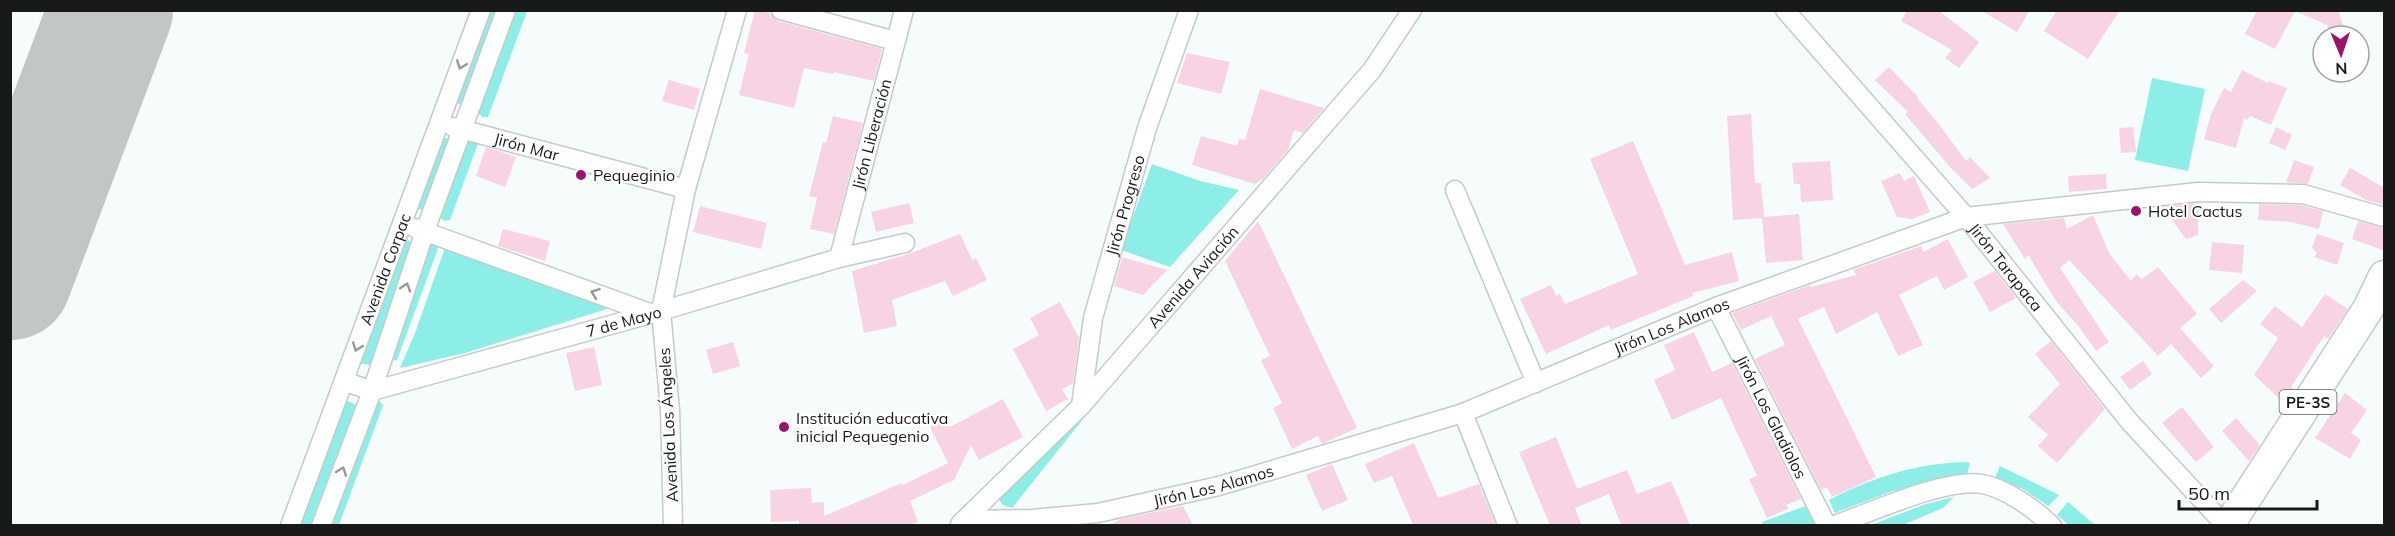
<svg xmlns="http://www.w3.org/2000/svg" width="2395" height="536" viewBox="0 0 2395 536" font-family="Mulish,sans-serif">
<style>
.green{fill:#8deee7}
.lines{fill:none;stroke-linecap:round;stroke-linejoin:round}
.runway{stroke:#c2c7c6;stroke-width:124}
.building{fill:#f8d3e4}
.minor-casing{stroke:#c4caca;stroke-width:21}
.trunk-casing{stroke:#c4caca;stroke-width:33}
.minor{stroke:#fff;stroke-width:18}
.trunk{stroke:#fff;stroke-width:30}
.oneway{stroke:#979898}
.poi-dot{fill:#9a1569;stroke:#fff;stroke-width:2}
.labels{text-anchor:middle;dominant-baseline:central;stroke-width:4.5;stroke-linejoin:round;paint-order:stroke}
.shield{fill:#fff;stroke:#5d5f5f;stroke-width:1.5}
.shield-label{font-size:15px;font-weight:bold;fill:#181a1a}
.street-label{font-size:16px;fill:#181a1a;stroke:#fff}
.poi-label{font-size:16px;fill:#181a1a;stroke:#fff;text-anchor:start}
</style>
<rect width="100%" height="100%" fill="#f6fcfb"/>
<g class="green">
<path d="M516,10L527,11L488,117H482L478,113Z"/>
<path d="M486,11H501L463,105L456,103Z"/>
<path d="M2152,78L2205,89L2188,171L2135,160Z"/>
<path d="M441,137L451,139L424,211L417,208L415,205Z"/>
<path d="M468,140L478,143L450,220L444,221L440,217Z"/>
<path d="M1152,164L1200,181L1239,190L1170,267L1121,250Z"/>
<path d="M405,239L414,244L370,365L359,363Z"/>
<path d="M428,239L440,243L397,360L390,361Z"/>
<path d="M446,245L626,303L465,353L400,368L415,333Z"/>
<path d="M346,400L356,405L310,525L295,526Z"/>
<path d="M378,400L383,405L339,525L324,526Z"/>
<path d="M1095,404L1012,508L1003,505L999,500L1005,492Z"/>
<path d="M1964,462L1970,463L1967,474L1893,491L1835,513L1829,500C1873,477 1915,464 1964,462Z"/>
<path d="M2000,466L2059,495L2048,506L2023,489L1995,478Z"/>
<path d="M1954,497L1943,508L1903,525H1871L1926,504Z"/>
<path d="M2068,502L2095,525H2069L2057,515Z"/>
<path d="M1811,504L1818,522L1809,525L1764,526L1762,522Z"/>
</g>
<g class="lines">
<path class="runway" d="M10,278L111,10"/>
</g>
<g class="building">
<path d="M755,10L770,13L778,21L882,49L874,81L833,72V74L804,68L794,108L739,95L749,54L744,53Z"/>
<path d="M1907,10H1938L1979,42L1959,68L1945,58L1952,50L1901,21Z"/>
<path d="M1980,10H2030L2017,32Z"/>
<path d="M2057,10H2120L2088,59L2044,31Z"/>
<path d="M2257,10H2338L2347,36H2332L2327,25L2295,11L2275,49L2245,34Z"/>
<path d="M1187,53L1230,62L1221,94L1177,83Z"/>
<path d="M1889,67L1918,97L1917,98L1938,123L1966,161L1970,157L1990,178L1972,189L1950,167L1905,114L1908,112L1875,80Z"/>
<path d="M2242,70L2268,83L2269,81L2287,88L2271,125L2250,116L2247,120L2244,118L2236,148L2204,139L2211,114L2224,88L2231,92Z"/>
<path d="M669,80L700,89L694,110L662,101Z"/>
<path d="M1260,89L1324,108L1303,133L1294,130L1288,150L1264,178L1255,184L1192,165L1201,136L1237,146L1239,139L1245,140Z"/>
<path d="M1751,114L1755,183H1761L1764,217L1799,214L1803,260L1766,263L1762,218L1733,220L1727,116Z"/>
<path d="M833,116L863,123L834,234L810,229L817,198L809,196L823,142L826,143Z"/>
<path d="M2133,127L2136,152L2121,153L2119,128Z"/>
<path d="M2276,127L2292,135L2285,150L2269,143Z"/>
<path d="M1633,141L1685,265L1732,252L1739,281L1692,293L1693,296L1611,330L1609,325L1546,354L1520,299L1551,285L1556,296L1560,294L1565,304L1638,274L1590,159Z"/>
<path d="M486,147L516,157L505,187L476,176Z"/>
<path d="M2294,160L2314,167L2308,184L2286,182Z"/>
<path d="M1830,161L1833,200L1801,202L1800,184H1794L1792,163Z"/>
<path d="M2350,168L2385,188V205L2366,200L2340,185Z"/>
<path d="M1900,173L1904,181L1914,176L1930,212L1912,219L1897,217L1881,181Z"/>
<path d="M2106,174L2107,189L2069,192L2068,176Z"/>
<path d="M909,203L914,223L876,232L871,212Z"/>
<path d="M2198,203V235L2186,239L2162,207Z"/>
<path d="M2259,204L2301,205L2323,211L2319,229L2291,222L2258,220Z"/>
<path d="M700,206L767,223L761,249L693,232Z"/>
<path d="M2093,215L2109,253L2131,281L2137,274L2142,279L2158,267L2197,314L2180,328L2214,366L2201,378L2171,344L2158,356L2069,260L2060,268L2109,342L2096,351L2079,327L2056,301L2028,255L2025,259L2003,224L2064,218L2067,229Z"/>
<path d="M1258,221L1357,428L1322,444L1318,436L1292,449L1273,408L1282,403L1261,360L1270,356L1225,261Z"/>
<path d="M2358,221L2385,228V251L2352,239Z"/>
<path d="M503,229L550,241L545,261L498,246Z"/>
<path d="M960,234L972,260L976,258L987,280L953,296L945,281L892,300L897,326L864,333L852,271L908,254Z"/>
<path d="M2317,234L2344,243L2337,265L2314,257L2317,253L2312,248Z"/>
<path d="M1948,239L1968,277L1944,290L1937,276L1899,295L1923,345L1898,356L1877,312L1836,334L1824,307L1798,319L1876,477L1832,497L1827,487L1821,490L1755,359L1785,345L1771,316L1741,330L1732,313L1810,285L1811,287L1856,275L1853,270L1921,246L1923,252Z"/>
<path d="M2212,242L2244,245L2242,273L2209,270Z"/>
<path d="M1122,257L1167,270L1143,295L1114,286Z"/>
<path d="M1995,271L2016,298L1990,312L1973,282Z"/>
<path d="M2243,280L2257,291L2221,323L2209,309Z"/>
<path d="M2325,294L2348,309L2328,339L2324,336L2291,387L2294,389L2283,402L2254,375L2278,338L2260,324L2275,306L2302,327Z"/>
<path d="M1060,302L1079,338L1073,384L1062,389L1068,399L1046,411L1013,349L1039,335L1030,318Z"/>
<path d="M1694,332L1712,372L1732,363L1801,499L1786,505L1788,509L1767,518L1749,479L1757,476L1721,398L1672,420L1654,380L1675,370L1664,345Z"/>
<path d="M2051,341L2105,409L2057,463L2038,446L2048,435L2028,417L2060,384L2035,354Z"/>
<path d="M733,342L740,366L713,374L706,350Z"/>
<path d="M594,347L602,385L575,391L566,353Z"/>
<path d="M2143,361L2152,374L2130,390L2120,377Z"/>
<path d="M2345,393L2367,410L2351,433L2361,440L2350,459L2315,438Z"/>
<path d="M1003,399L1023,437L979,460L971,445L954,480L910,501L918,522L908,525H799V521L771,522L770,490L811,488L812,503L824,502V516L902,483L903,485L948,463L930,427L946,419L950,427Z"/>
<path d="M2182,407L2214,447L2196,462L2162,423Z"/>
<path d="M2236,418L2260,445L2249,461L2222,431Z"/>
<path d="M1556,437L1577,489L1627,470L1637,494L1671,481L1690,525H1621L1609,494L1575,508L1582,525H1550L1519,452Z"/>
<path d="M1414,443L1438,498L1479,484L1496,525H1413L1392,476L1374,483L1365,464Z"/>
<path d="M1332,464L1348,500L1322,511L1306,475Z"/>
<path d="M1183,506L1193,525H1109L1121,519Z"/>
</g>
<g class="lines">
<defs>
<g id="minor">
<path d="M781,10L895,41"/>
<path id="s1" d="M1785,10L1966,217L2129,421L2226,526"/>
<path id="s2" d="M453,127L686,189"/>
<path d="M1455,190L1536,383"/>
<path d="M415,228L650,313"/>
<path id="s3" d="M839,258L904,10"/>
<path id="s4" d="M1716,307L1827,526"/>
<path id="s5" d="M344,381L372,391L661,311L839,258L905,243"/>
<path id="s6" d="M1081,406L1093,318L1147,128L1189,10"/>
<path d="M1463,413L1508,526"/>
<path id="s7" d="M965,520L1032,519L1098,513L1219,486L1463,413L1716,307L1966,217L2198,192L2303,194L2384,217"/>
<path id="s8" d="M960,524L1081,406L1372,70L1412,10"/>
<path id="s9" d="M290,526L481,10"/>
<path d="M321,526L372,391L425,231L506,10"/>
<path d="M673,526L670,410L661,311L686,189L737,10"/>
<path d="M1832,526C1870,513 1944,478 1982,484C2005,488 2035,509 2052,526"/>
</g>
<path id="trunk" d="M2228,526L2368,309L2384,276"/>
</defs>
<use href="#minor" class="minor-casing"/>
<use href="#trunk" class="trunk-casing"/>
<use href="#minor" class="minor"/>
<use href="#trunk" class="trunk"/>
</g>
<defs><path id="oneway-chevron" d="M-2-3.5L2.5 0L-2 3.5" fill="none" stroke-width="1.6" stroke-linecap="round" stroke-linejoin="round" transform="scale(1.5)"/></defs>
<g class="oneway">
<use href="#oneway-chevron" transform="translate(461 65) rotate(111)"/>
<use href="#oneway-chevron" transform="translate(406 287) rotate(-72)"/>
<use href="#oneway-chevron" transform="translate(595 293) rotate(-160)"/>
<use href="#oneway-chevron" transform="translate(357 347) rotate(110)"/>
<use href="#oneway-chevron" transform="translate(342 471) rotate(-69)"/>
</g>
<g class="poi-dot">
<circle cx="581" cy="175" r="6"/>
<circle cx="2136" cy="211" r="6"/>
<circle cx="784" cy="427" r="6"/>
</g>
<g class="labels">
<rect class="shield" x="2279.5" y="390" width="57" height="24" rx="4.5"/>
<g class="shield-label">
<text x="2308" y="402">PE-3S</text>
</g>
<g class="street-label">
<text stroke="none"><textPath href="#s3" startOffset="128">Jirón Liberación</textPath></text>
<text stroke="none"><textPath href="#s2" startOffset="76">Jirón Mar</textPath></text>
<text stroke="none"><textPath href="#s6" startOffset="206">Jirón Progreso</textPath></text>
<text stroke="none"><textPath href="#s9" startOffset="274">Avenida Corpac</textPath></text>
<text stroke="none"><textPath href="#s1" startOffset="339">Jirón Tarapaca</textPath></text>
<text stroke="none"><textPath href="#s8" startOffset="340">Avenida Aviación</textPath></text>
<text stroke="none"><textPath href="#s5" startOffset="291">7 de Mayo</textPath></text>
<text stroke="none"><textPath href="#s7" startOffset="738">Jirón Los Alamos</textPath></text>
<text stroke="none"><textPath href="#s4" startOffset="123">Jirón Los Gladiolos</textPath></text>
<text transform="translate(668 425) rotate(-93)">Avenida Los Ángeles</text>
<text stroke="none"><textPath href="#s7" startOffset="252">Jirón Los Alamos</textPath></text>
</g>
<g class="poi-label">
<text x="593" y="175">Pequeginio</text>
<text x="2148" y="211">Hotel Cactus</text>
<text x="796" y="418">Institución educativa<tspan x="796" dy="18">inicial Pequegenio</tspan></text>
</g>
</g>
<rect width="2395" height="536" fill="none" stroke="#181a1a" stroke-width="24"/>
<g transform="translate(2341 54) rotate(178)"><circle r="28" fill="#ffffff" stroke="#a3a3a3" stroke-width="1.5"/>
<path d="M0-4.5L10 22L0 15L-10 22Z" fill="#9a1569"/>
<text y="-9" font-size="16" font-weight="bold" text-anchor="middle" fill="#181a1a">N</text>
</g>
<path d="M2179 500v9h138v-9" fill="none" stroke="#181a1a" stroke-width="3"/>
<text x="2188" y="500" font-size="18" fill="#181a1a" stroke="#ffffff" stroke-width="4.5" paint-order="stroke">50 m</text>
</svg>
